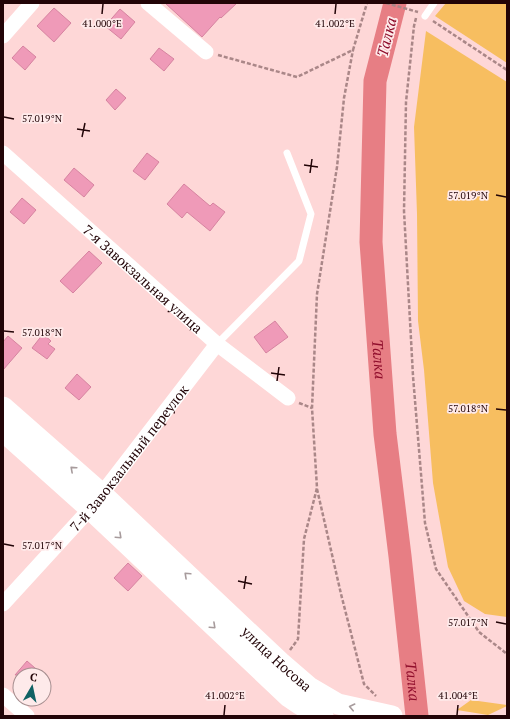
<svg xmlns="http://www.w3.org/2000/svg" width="510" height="719" viewBox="0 0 510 719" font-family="'PT Serif',serif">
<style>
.green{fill:#f7be60}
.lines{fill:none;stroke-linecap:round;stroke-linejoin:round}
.river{stroke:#e77e84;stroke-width:23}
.building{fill:#ef9ab8;stroke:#d683a0}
.path{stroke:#aa8788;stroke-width:2.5;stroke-dasharray:4 2;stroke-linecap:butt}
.service{stroke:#fff;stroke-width:7}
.minor{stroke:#fff;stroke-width:15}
.secondary{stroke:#fff;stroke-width:21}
.oneway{stroke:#a79b9c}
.ticks{fill:none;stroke:#220407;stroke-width:1.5}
.labels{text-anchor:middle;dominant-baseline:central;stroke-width:3.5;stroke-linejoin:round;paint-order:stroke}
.street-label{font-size:14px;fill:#220407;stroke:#feeaea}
.water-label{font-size:15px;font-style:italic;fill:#8f0d2b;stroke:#feeaea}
.ticks-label{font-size:10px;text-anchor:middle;fill:#220407;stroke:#feeaea;stroke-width:3.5;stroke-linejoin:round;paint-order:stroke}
</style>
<rect width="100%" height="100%" fill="#fed7d7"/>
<g class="green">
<path d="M446,3H507V63L435,16Z"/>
<path d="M426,31L507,82V617L485,614L464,601L448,567L433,483L424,370L418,321L417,214L414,127Z"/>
<path d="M471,700L507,705V706L488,715L457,710Z"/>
</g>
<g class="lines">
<path class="river" id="s1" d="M395,3L375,81L371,242L385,434L400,556L417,716"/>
</g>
<g class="building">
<path d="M165,3H237L221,18L220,17L202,37Z"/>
<path d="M54,8L71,23L54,42L37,26Z"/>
<path d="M120,9L135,22L121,39L105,26Z"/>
<path d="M23,46L36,57L25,70L12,58Z"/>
<path d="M159,48L174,59L164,71L150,59Z"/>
<path d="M116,89L126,98L115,110L106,100Z"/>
<path d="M147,153L159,162L145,180L133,171Z"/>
<path d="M74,168L94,185L84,197L64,180Z"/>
<path d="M184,184L210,206L213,203L225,212L210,231L187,212L182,218L167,204Z"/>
<path d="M22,198L36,210L24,224L10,212Z"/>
<path d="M89,251L102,263L73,293L60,281Z"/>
<path d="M275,321L288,337L266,353L254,337Z"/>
<path d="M43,334L51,341L48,344L55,349L47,359L32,348Z"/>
<path d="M8,336L22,348L3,370V342Z"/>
<path d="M77,374L91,387L79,400L65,388Z"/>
<path d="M128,563L142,576L128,591L114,578Z"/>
<path d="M27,661L43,675H15Z"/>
</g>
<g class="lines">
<g class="path">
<path d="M386,3L418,12"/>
<path d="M416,18L414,26L406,102L404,211L413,376L425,523L436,569L479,632L507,654"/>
<path d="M433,21L507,70"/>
<path d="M218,55L297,77L353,50L367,3"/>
<path d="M299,403L312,408"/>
<path d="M317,489L341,594L364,684L376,696"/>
<path d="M290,650L298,639L304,539L317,488L312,408L317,294L337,167L344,98L353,50"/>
</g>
<g class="service">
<path d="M425,16L434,3"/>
<path d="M217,344L299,261L311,214L287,153"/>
</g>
<g class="minor">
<path d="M148,3L206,52"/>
<path d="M3,36L32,3"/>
<path id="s2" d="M3,153L217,344L288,398"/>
<path id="s3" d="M3,604L90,509L217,344"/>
<path d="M3,695L27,716"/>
</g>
<g class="secondary">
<path id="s4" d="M3,407L102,494L280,662L309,687L338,704L392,716"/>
<path d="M3,431L90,509L289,697C300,705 310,711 323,716"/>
</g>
</g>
<defs><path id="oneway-chevron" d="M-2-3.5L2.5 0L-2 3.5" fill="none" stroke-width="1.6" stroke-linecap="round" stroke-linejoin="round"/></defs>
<g class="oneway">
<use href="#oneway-chevron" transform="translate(73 469) rotate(-138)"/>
<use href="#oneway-chevron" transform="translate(119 536) rotate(43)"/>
<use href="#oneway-chevron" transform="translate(187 575) rotate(-137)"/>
<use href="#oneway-chevron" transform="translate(213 626) rotate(43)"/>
<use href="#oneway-chevron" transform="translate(352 707) rotate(-167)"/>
</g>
<path class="ticks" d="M102,14L103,4M335,14L336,4M4,117L14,119M77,129L90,131M82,137L85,123M304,165L318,167M310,173L312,159M496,195L506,197M4,331L14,332M271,373L285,375M277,381L279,367M496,409L506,410M4,544L14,546M238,581L252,584M244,589L246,576M496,622L506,624M224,715L225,705M457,715L458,705"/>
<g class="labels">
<g class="street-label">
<text stroke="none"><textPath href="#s2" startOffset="188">7-я Завокзальная улица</textPath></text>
<text stroke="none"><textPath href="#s3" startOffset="193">7-й Завокзальный переулок</textPath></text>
<text stroke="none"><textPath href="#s4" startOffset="372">улица Носова</textPath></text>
</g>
<g class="water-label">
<text transform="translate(386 37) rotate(-76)">Талка</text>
<text stroke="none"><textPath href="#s1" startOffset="359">Талка</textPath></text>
<text stroke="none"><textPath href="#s1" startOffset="683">Талка</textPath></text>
</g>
</g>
<g class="ticks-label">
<text x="102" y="27">41.000°E</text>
<text x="335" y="27">41.002°E</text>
<text x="42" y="122">57.019°N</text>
<text x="468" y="199">57.019°N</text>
<text x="42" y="336">57.018°N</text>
<text x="468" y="412">57.018°N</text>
<text x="42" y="549">57.017°N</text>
<text x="468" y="626">57.017°N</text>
<text x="225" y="699">41.002°E</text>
<text x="458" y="699">41.004°E</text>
</g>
<rect width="510" height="719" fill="none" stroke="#220407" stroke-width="8"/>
<g transform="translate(32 687) rotate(9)"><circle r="19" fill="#feeaea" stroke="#a68e8f"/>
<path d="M0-3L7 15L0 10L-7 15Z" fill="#106264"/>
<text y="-6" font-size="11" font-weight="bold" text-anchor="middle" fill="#220407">С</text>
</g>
</svg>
